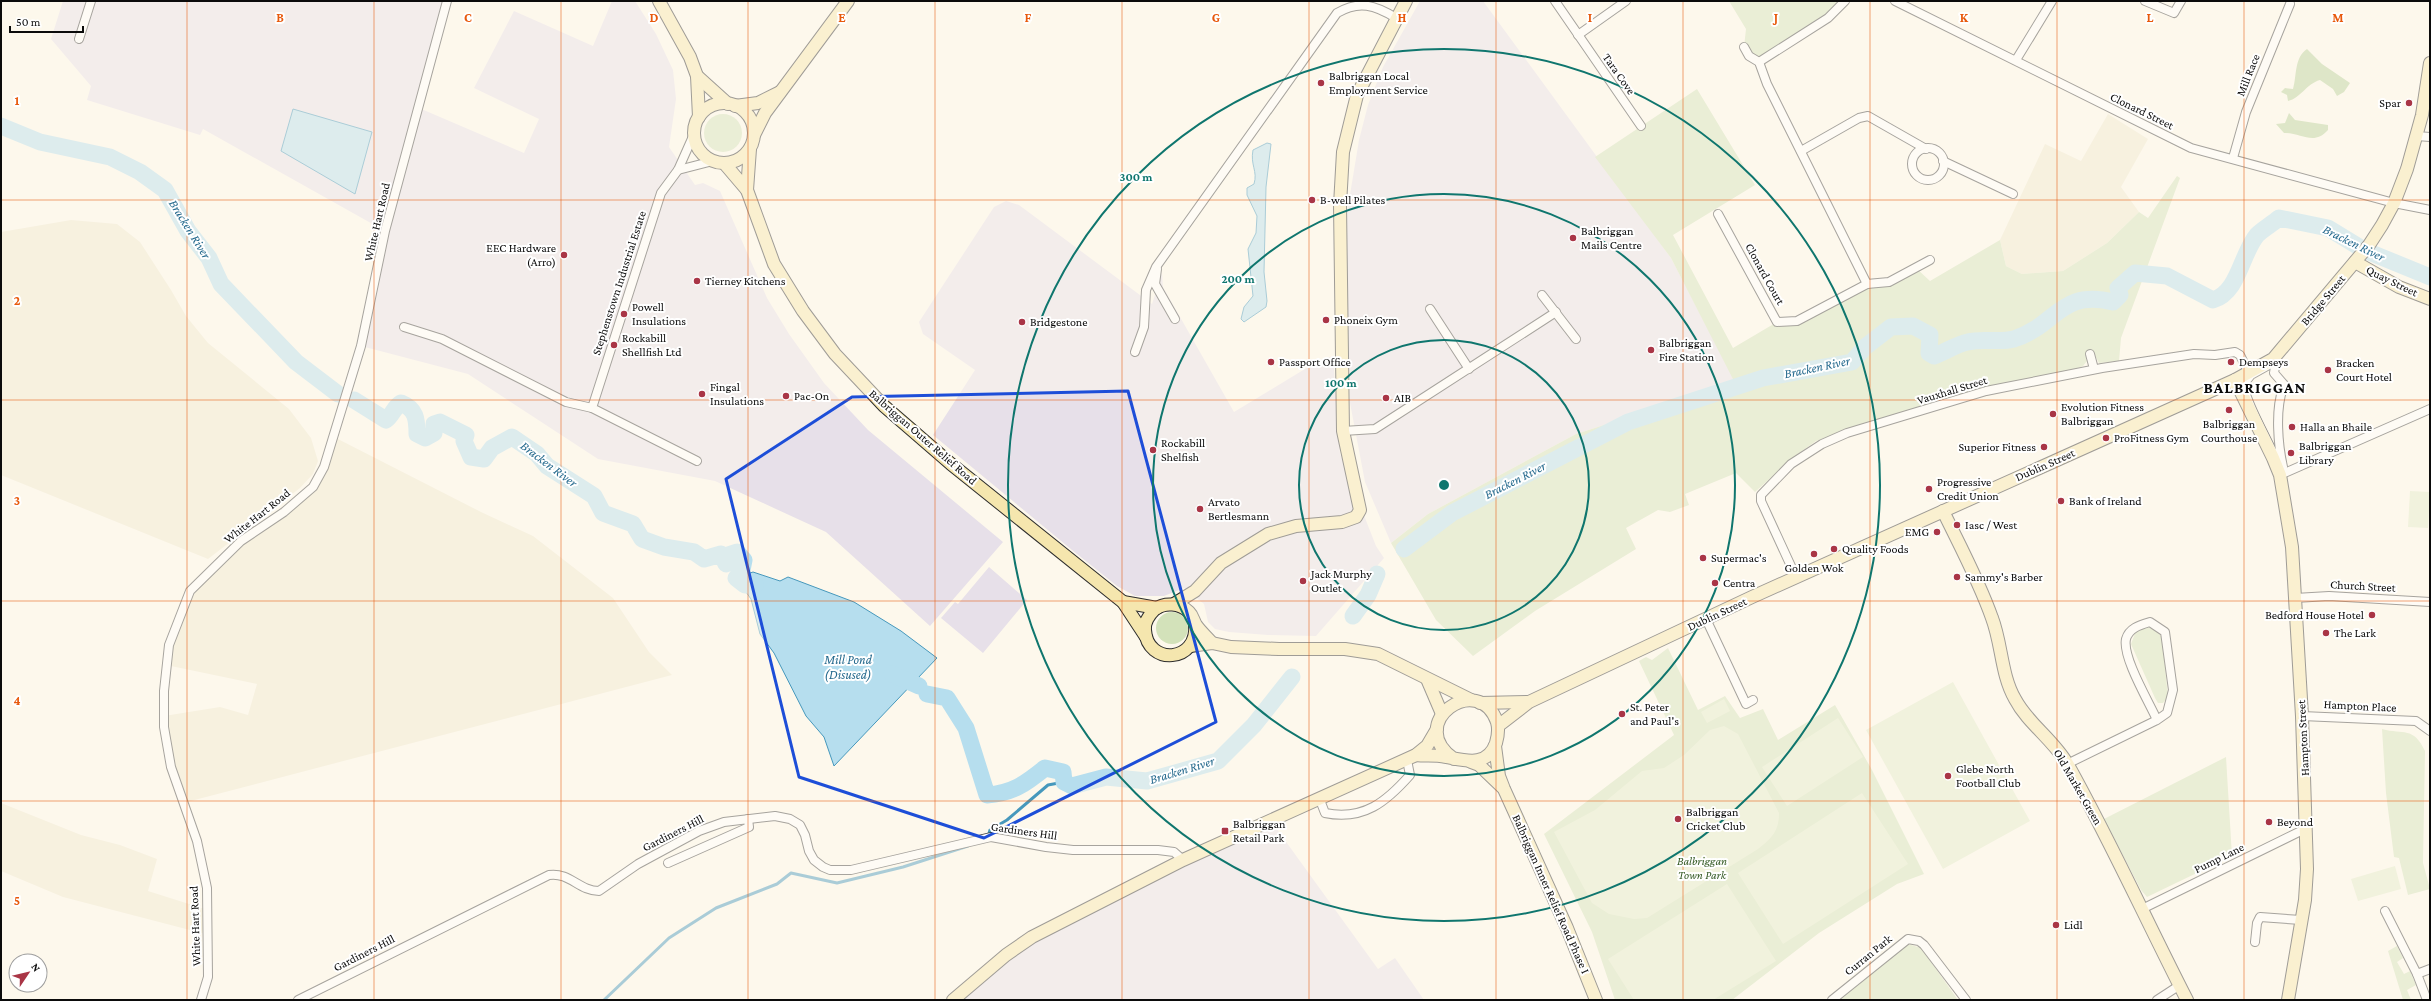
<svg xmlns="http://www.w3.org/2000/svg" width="2431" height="1001" viewBox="0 0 2431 1001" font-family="'Crimson Pro',serif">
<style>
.industrial{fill:#e7e0e9}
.farmland{fill:#efe9cf}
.green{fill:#d3e2ba}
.forest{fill:#b9d19b}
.pitch{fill:#e3ebca}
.water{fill:#b6deee;stroke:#4698bc}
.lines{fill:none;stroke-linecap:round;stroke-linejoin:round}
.stream{stroke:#4698bc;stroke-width:3}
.river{stroke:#b6deee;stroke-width:17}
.street-casing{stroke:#3e3e3e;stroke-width:10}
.secondary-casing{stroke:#2d2d2d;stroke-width:14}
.street{stroke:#fff;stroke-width:8}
.secondary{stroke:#f5e6ae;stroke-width:12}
.marked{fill:none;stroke:#1d4ed8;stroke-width:3;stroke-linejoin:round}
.grid{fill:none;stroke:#e8590c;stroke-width:1;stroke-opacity:0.55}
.ring{fill:none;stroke:#0f766e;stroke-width:2}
.poi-dot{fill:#a93546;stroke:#fff;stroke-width:1.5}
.labels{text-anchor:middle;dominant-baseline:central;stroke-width:4;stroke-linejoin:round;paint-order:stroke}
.street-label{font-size:12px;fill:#0b0b0b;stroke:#fff}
.poi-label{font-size:12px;fill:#0b0b0b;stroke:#fff;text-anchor:start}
.park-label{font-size:12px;font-style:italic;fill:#345a24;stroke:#fff}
.water-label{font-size:13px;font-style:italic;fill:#24698d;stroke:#fff}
.district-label{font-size:16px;font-weight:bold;letter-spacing:1px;fill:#0b0b0b;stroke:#fff}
.grid-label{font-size:13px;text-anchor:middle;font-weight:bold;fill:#e8590c;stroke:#fff;stroke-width:4;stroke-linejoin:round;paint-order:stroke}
.centre{fill:#0f766e;stroke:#fff;stroke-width:2}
.ring-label{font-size:12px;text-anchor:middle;font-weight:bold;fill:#0f766e;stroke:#fff;stroke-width:4;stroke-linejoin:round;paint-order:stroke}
</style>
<rect width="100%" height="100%" fill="#fdf8ec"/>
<g class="industrial">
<path d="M63,1H447L385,231L203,129L200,135L87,100L91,86L51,39Z"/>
<path d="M612,1H635L656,34L673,70L676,99L669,147L695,185L703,183L720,191L767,298L789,334L824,383L868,430L1003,542L930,626L826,532L715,481L598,459L468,374L361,346L419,108L524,153L539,119L474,88L514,11L593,46Z"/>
<path d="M1420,1H1483L1671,258L1736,383L1576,434L1428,514L1391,543L1365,482L1350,403L1346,219L1359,140L1368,105L1383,67Z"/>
<path d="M1006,201L1019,205L1152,304L1162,273L1163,287L1234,412L1318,361L1333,356L1340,454L1376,546L1384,558L1316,636L1268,635L1229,632L1215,629L1208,622L1204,604L1184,588L1164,596H1135L1117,586L1072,550L933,435L975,370L923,334L919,322L994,207Z"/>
<path d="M989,567L1027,600L983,653L941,618L955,602L958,604Z"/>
<path d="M1271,821L1378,969L1395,958L1424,1000H953L1006,955Z"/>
</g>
<g class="farmland">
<path d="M2108,114L2148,139L2121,187L2139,212L2107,243L2063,271L2022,274L2006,266L2000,240L2045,144L2081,161Z"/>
<path d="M71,220L117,224L140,242L171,290L186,316L208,343L289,409L311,438L318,461L313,474L300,488L208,559L1,475V232Z"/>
<path d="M334,437L481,512L533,536L613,598L649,652L672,675L183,803L171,767L164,716L220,707L248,715L257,684L166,665L182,608L203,576L313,487Z"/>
<path d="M1,803L81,835L120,845L157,859L148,891L208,910L209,935L63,897L1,871Z"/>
</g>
<g class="green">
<path d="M1729,1H1845L1759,62L1744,47L1746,29Z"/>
<path d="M1697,89L1755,185L1673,235L1733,348L1777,322L1797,321L1878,282L1916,268L1930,281L2000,240L2006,266L2022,274L2063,271L2107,243L2139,212L2148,218L2177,176L2180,178L2121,338L2119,361L2099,363L2092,350L2085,353L2087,361L2083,366L2072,370L1852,428L1816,441L1795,456L1755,492L1736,473L1685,494L1689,505L1670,512L1658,510L1626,528L1636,549L1535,611L1473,656L1436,620L1391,543L1428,514L1576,434L1735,383L1671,258L1595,157Z"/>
<circle cx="723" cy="133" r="19"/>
<circle cx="1172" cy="628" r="16"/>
<path d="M2145,626L2157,631L2162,637L2168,697L2163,703H2158L2155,698L2131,644L2136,631Z"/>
<path d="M1668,648L1698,710L1725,696L1740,718L1763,709L1778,740L1835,705L1872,770L1924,874L1897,884L1819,933L1732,1000H1615L1592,932L1544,834L1674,735L1639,661L1646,657L1652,660Z"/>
<path d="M2382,729C2404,735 2413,726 2425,751L2423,863L2430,889L2408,895L2399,858L2394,857L2386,793Z"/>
<path d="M2226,757L2232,856L2147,897L2141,890L2104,819Z"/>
<path d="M1908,944L1921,948L1958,1000H1838Z"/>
<path d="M2397,946L2403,958L2397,962L2404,974L2410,971L2416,985L2407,990L2411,1000H2403L2388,951Z"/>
</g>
<g class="forest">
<path d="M2307,49L2322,64L2350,83L2344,92L2337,96L2333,89L2320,80C2306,84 2301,98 2288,101L2287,95L2281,92L2285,88L2293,89C2297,75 2294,58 2307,49Z"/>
<path d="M2289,113L2295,120L2328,125V130C2314,146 2302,133 2284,133L2276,124L2285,123Z"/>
</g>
<g class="pitch">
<path d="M2410,491L2430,492L2428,528L2408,527Z"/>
<path d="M1953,682L2030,821L1943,869L1866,730Z"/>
<path d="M1724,699L1730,711L1707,723L1701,712Z"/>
<path d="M1838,718L1863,757L1787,806L1762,767Z"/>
<path d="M1724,726L1738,734L1779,813C1779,831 1772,838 1758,849L1647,918L1634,919L1609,914L1592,903L1554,832L1595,810L1642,771L1664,768L1684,755L1710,730Z"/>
<path d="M1862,793L1908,864L1783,944L1738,873Z"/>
<path d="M2395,866L2401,889L2358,901L2351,879Z"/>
<path d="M1727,884L1776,961L1713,1000H1634L1608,959Z"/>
</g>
<g class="water">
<path d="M293,109L372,132L355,194L281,151Z"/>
<path d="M1267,143L1271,144L1266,187L1264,272L1267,301L1266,307L1244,322L1241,319L1244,307L1253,296L1248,249L1256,233L1257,216L1247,195V188L1254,184C1258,171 1250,165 1253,150Z"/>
<path d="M753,572L780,581L788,577L854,602L901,631L937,658L834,766L824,737L806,716L774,653L760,634L751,599L736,578Z"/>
</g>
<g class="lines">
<g class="stream">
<path d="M988,837L990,830L1007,820L1048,785L1064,782"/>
<path d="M604,1000L669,938L716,908L777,884L791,873L837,883L903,867L968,846"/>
</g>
<g class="river">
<path d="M1,126L40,142L110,157L140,172L165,190L188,231L209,258L221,284L296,362L338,394"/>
<path d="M354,400L386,420C392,416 394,407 401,403C416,409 417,419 417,434L425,438L434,433V424L440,422L466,435L464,441L471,457L484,459L492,448L512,437L537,454L547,466L594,496L603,513L633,524L642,539L664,547L694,552L704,559L721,554L726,564L728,555L737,552L744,560L742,570L736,578L745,585H755"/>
<path d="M1404,549L1452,513L1628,422L1763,378L1852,362L1865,347L1891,327L1913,326L1930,335L1929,353L1934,356C1945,352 1957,344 1968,342C1983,338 1999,343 2014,339C2057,325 2060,289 2113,302L2120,295L2118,288L2135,273L2167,276L2213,300C2239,292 2241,254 2257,235C2263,229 2272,224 2279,218L2328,228L2364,250L2430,277"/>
<path d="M1353,616L1368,595L1377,574"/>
<path d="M892,674L919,686"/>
<path d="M927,694L947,698L966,728L987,795C1013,793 1025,784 1045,768L1063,772L1064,782L1072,786L1106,777L1147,781L1218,761L1254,725L1292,677"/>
</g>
<defs>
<g id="street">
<path d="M1555,1L1641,126"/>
<path d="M1895,1L2191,148L2394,203L2430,210"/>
<path d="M2145,1L2174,13L2181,1"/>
<path d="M1578,35L1626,1"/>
<path d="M79,39L91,1"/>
<path d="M1744,47L1749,56L1759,62L1767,84L1867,284"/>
<path d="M2016,60L2052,1"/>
<path d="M1759,62L1828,18L1845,1"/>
<path d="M694,134L678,170L661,193L592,408L697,461"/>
<path d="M2417,136L2430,137"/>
<circle cx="1928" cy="164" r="16"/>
<path d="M1801,151L1859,118L1868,116L1926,149"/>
<path d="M2233,158L2246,112L2290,4"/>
<path d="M1943,161L2013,194"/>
<path d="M678,170L713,161"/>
<path d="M1718,214L1777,322L1797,321L1867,284L1889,282L1930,260"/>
<path d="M1157,269L1155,284L1175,319"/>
<path d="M1542,295L1576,339"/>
<path d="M1430,309L1469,369"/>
<path d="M404,327L442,339L566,402L592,408"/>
<path d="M1135,352L1144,327L1146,290L1156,267L1337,13C1359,0 1375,5 1396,18"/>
<path d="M2090,354L2094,369"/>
<path d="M2276,361L2274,373L2288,389L2283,388C2275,410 2278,445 2283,467L2280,469C2269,440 2251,415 2243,385L2251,375Z"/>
<path d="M1343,431L1375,429L1556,312"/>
<path d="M2280,475L2430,409"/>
<path d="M1796,577L1761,501V495L1791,464L1822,444L1847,433L1986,391L2102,368L2194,354L2215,355L2235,352L2240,355L2249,373"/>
<path d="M2295,598L2329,596L2430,602"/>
<path d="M1706,619L1746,704L1753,700"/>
<path d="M2302,716L2416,721L2430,731"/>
<path d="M2067,764L2157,720L2167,713L2173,690L2165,632L2150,622C2140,625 2129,628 2126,639C2122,657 2149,702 2157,720"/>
<path d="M1320,800L1325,813C1364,821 1387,801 1410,775L1407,760"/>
<path d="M668,863L749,827L748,819"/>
<path d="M2142,909L2307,828"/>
<path d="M2385,911L2417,974L2427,1000"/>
<path d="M2255,942L2257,923L2260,917L2301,920"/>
<path d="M2417,974L2430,969"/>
<path d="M201,1000L208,977L207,888L197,841L171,767L164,727V691L169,645L190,591L241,541L284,512L313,487L324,467L361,346L385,231L447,1"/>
<path d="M298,1000L549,875C570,872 579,891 599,891L638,864L699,831L724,822L775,816L790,819L800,825L805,835L809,851L814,860L823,867L830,870H851L991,837L1046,847L1073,850H1158L1174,852L1183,860"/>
<path d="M1832,1000L1908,939L1919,941L1924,945L1966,1000"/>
<path d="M2157,1000L2180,985"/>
</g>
<g id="secondary">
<path d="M659,1L690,57L697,76L699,117"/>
<path d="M697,76L728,104"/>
<circle cx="724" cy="133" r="30"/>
<path d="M735,106L758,103L780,92"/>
<path d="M754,135L765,113L848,1"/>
<path d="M750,149L747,190L774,264L803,311L835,354L884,406L951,464L1123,602L1146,637"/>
<path d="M724,163L747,190"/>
<path d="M2355,262L2399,287L2430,299"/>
<path d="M2235,380L2273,458L2280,475L2292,547L2302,716L2307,869L2305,900L2288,1000"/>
<path d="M1943,511C1960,546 1979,581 1992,618C2002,644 2001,675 2015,699C2028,724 2054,740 2068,765C2111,842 2147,922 2187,1000"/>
<path d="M1123,602L1157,608"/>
<path d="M1174,604L1195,591L1221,563L1268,534L1296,526L1342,522L1356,517L1360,510L1343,431L1340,205L1343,152L1357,95L1406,1"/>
<path d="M1195,624C1199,663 1147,666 1145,630C1144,622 1149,615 1155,609C1165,602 1180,603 1189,612C1193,616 1193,620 1196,625C1200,631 1207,637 1212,643"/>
<path d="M1190,646L1212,643L1231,647L1279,649H1345L1378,654L1471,700"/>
<path d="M1427,679L1442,714"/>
<path d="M1480,703L1528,702"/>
<path d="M1498,726L1529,702L1752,597L2235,380L2273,359L2369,245L2382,225L2394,203L2407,169L2422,115L2430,63"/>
<path d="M1495,746L1499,776L1504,789L1567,928L1596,1000"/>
<path d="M1416,755C1424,756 1432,755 1440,756C1459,758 1486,771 1496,743C1498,736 1499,729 1497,722C1479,670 1403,723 1454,759"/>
<path d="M1471,762L1479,765L1502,787"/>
<path d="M953,1000L1006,955L1032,937L1183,860L1416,755L1427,746L1437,729"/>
</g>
</defs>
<use href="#street" class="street-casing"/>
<use href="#secondary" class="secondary-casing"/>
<use href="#street" class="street"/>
<use href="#secondary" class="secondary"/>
</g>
<path d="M0 0H2431V1001H0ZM1128,391L1216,722L984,838L799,777L726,479L852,397Z" fill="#fdf8ec" fill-opacity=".55" fill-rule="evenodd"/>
<path class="marked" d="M1128,391L1216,722L984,838L799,777L726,479L852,397Z"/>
<path class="grid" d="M187,1V1000M374,1V1000M561,1V1000M748,1V1000M935,1V1000M1122,1V1000M1309,1V1000M1496,1V1000M1683,1V1000M1870,1V1000M2057,1V1000M2244,1V1000M1,200H2430M1,400H2430M1,601H2430M1,801H2430"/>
<g class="ring">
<circle cx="1444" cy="485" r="145"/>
<circle cx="1444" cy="485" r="291"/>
<circle cx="1444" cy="485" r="436"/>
</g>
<g class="poi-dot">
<circle cx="1321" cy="83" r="4"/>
<circle cx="2409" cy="103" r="4"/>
<circle cx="1312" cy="200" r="4"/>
<circle cx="1573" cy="238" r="4"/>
<circle cx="564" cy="255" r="4"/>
<circle cx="697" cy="281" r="4"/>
<circle cx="624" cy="314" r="4"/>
<circle cx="1326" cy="320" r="4"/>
<circle cx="1022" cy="322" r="4"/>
<circle cx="614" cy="345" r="4"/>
<circle cx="1651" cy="350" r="4"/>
<circle cx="1271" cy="362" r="4"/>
<circle cx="2231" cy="362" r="4"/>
<circle cx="2328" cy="370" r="4"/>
<circle cx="702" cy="394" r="4"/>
<circle cx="786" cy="396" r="4"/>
<circle cx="1386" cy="398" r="4"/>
<circle cx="2229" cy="410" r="4"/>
<circle cx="2053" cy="414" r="4"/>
<circle cx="2292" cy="427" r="4"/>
<circle cx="2106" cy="438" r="4"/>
<circle cx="2044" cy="447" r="4"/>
<circle cx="1153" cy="450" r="4"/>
<circle cx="2291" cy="453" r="4"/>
<circle cx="1929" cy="489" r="4"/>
<circle cx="2061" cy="501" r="4"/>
<circle cx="1200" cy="509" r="4"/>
<circle cx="1957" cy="525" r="4"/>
<circle cx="1937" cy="532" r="4"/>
<circle cx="1834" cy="549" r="4"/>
<circle cx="1814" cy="554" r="4"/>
<circle cx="1703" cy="558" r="4"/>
<circle cx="1957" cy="577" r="4"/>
<circle cx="1303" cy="581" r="4"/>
<circle cx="1715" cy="583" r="4"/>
<circle cx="2372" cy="615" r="4"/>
<circle cx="2326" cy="633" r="4"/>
<circle cx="1622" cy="714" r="4"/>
<circle cx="1948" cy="776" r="4"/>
<circle cx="1678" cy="819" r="4"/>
<circle cx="2269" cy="822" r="4"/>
<rect x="1221" y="827" width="8" height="8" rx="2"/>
<circle cx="2056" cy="925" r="4"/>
</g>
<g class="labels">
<g class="street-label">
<text transform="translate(1619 74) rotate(55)">Tara Cove</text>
<text transform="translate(2248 75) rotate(-68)">Mill Race</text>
<text transform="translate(2142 111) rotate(26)">Clonard Street</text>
<text transform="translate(377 222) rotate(-77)">White Hart Road</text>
<text transform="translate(1765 274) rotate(61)">Clonard Court</text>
<text transform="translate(2392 281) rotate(26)">Quay Street</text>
<text transform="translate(619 283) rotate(-72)">Stephenstown Industrial Estate</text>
<text transform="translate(2323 300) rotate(-50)">Bridge Street</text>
<text transform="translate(1952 390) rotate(-17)">Vauxhall Street</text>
<text transform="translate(923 437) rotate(41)">Balbriggan Outer Relief Road</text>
<text transform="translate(2045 465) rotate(-24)">Dublin Street</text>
<text transform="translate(257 516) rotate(-38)">White Hart Road</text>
<text transform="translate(2363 586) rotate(3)">Church Street</text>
<text transform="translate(1717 614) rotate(-25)">Dublin Street</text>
<text transform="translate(2360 706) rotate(3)">Hampton Place</text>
<text transform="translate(2303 738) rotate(-93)">Hampton Street</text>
<text transform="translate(2078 787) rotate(60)">Old Market Green</text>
<text transform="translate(1024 831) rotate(8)">Gardiners Hill</text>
<text transform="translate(673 833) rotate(-27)">Gardiners Hill</text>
<text transform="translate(2219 858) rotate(-26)">Pump Lane</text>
<text transform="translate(1551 894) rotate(66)">Balbriggan Inner Relief Road Phase I</text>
<text transform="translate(195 926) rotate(-92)">White Hart Road</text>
<text transform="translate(364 953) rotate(-27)">Gardiners Hill</text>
<text transform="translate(1868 955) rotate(-39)">Curran Park</text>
</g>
<g class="poi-label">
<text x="1329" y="76">Balbriggan Local<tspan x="1329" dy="14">Employment Service</tspan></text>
<text x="2401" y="103" text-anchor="end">Spar</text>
<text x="1320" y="200">B-well Pilates</text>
<text x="1581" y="231">Balbriggan<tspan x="1581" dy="14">Mails Centre</tspan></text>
<text x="556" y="248" text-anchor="end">EEC Hardware<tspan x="556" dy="14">(Arro)</tspan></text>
<text x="705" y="281">Tierney Kitchens</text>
<text x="632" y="307">Powell<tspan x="632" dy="14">Insulations</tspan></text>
<text x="1334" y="320">Phoneix Gym</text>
<text x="1030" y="322">Bridgestone</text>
<text x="622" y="338">Rockabill<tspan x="622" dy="14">Shellfish Ltd</tspan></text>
<text x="1659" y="343">Balbriggan<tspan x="1659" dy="14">Fire Station</tspan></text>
<text x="1279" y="362">Passport Office</text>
<text x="2239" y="362">Dempseys</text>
<text x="2336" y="363">Bracken<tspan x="2336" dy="14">Court Hotel</tspan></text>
<text x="710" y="387">Fingal<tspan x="710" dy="14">Insulations</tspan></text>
<text x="794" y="396">Pac-On</text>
<text x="1394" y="398">AIB</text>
<text x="2061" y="407">Evolution Fitness<tspan x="2061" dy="14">Balbriggan</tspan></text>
<text x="2229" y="424" text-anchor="middle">Balbriggan<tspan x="2229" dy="14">Courthouse</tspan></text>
<text x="2300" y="427">Halla an Bhaile</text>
<text x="2114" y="438">ProFitness Gym</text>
<text x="1161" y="443">Rockabill<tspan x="1161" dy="14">Shelfish</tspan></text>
<text x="2299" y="446">Balbriggan<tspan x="2299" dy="14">Library</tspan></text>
<text x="2036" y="447" text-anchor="end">Superior Fitness</text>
<text x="1937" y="482">Progressive<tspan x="1937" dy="14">Credit Union</tspan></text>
<text x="2069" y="501">Bank of Ireland</text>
<text x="1208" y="502">Arvato<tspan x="1208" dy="14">Bertlesmann</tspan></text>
<text x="1965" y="525">Iasc / West</text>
<text x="1929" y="532" text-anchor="end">EMG</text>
<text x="1842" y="549">Quality Foods</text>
<text x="1711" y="558">Supermac's</text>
<text x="1814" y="568" text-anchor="middle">Golden Wok</text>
<text x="1311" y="574">Jack Murphy<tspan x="1311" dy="14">Outlet</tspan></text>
<text x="1965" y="577">Sammy's Barber</text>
<text x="1723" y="583">Centra</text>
<text x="2364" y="615" text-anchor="end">Bedford House Hotel</text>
<text x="2334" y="633">The Lark</text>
<text x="1630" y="707">St. Peter<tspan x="1630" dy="14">and Paul's</tspan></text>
<text x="1956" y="769">Glebe North<tspan x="1956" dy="14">Football Club</tspan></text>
<text x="1686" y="812">Balbriggan<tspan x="1686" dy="14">Cricket Club</tspan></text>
<text x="2277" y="822">Beyond</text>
<text x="1233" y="824">Balbriggan<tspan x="1233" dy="14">Retail Park</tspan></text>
<text x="2064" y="925">Lidl</text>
</g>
<g class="park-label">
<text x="1702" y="861">Balbriggan<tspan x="1702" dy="14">Town Park</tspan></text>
</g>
<g class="water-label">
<text transform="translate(190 229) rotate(58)">Bracken River</text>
<text transform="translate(2354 243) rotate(26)">Bracken River</text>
<text transform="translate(1817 367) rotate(-12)">Bracken River</text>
<text transform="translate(549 464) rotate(37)">Bracken River</text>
<text transform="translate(1515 480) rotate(-27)">Bracken River</text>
<text x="848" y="659">Mill Pond<tspan x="848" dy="15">(Disused)</tspan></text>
<text transform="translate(1182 770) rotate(-17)">Bracken River</text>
</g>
<g class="district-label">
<text x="2255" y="387">BALBRIGGAN</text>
</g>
</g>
<g class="grid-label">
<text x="280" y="22">B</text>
<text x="468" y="22">C</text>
<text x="654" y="22">D</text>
<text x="842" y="22">E</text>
<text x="1028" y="22">F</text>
<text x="1216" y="22">G</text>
<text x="1402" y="22">H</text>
<text x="1590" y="22">I</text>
<text x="1776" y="22">J</text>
<text x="1964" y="22">K</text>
<text x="2150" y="22">L</text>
<text x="2338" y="22">M</text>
<text x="17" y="105">1</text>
<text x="17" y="305">2</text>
<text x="17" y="505">3</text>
<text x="17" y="705">4</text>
<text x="17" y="905">5</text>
</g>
<circle cx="1444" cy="485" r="6" class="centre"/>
<g class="ring-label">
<text x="1136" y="181">300 m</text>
<text x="1238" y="283">200 m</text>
<text x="1341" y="387">100 m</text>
</g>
<rect width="2431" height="1001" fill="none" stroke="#0b0b0b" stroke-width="4"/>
<g transform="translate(28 973) rotate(55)"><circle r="19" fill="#ffffff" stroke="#9d9d9d"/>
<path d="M0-3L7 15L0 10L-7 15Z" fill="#a93546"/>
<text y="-6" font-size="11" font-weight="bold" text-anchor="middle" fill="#0b0b0b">N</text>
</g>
<path d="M10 26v6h73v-6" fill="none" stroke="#0b0b0b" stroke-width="2"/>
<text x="16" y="26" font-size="12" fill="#0b0b0b" stroke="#ffffff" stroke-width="3" paint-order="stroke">50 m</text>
</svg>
